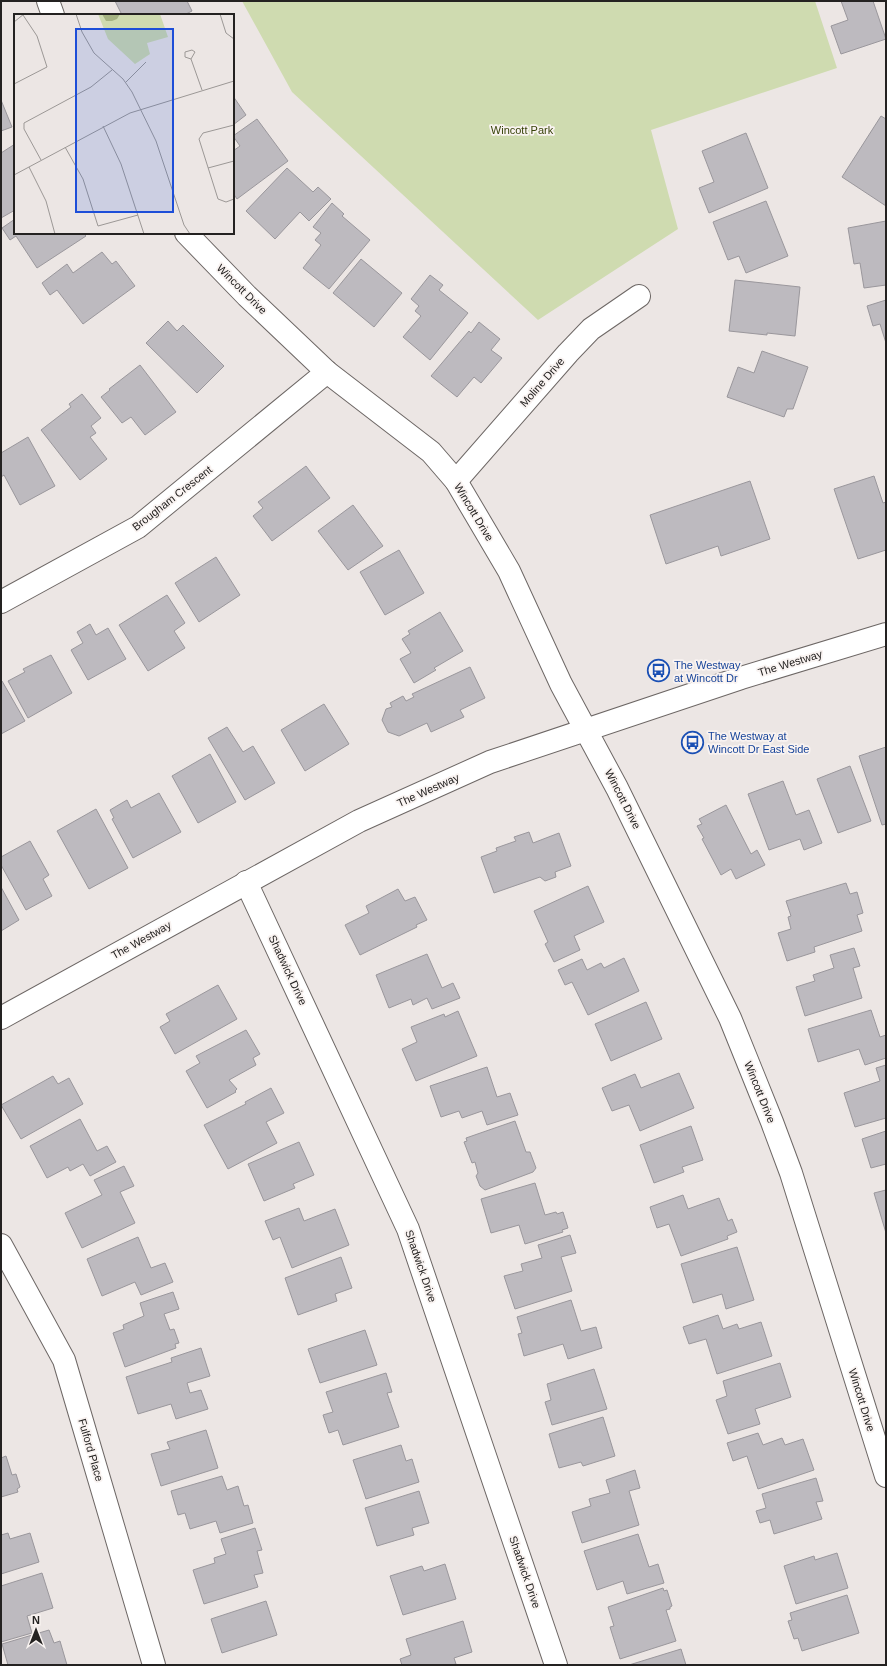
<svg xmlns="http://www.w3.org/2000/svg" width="887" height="1666" viewBox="0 0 887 1666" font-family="Helvetica,sans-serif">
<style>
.green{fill:#cfdbb0}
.building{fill:#bdbabf;stroke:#9a979c}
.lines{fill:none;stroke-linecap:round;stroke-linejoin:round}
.minor-casing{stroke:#6d6765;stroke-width:24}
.major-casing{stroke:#6d6765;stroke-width:24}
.minor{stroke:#fff;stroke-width:22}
.major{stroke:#fff;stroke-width:22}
.labels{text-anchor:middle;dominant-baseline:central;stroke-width:3.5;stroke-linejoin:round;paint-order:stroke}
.park-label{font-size:11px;fill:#374208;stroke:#f9f3f1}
.street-label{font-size:11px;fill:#242221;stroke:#f9f3f1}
.transit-label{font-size:11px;fill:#164399;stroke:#f9f3f1;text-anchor:start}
.inset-road{fill:none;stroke:#9c9896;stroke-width:1}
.view{fill:#1d4ed8;fill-opacity:0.15;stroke:#1d4ed8;stroke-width:2}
.inset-edge{fill:none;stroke:#242221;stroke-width:2}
</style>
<rect width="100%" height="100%" fill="#ece6e4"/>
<path class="green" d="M242,1H815L837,68L651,130L678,229L538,320L292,92Z"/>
<g class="building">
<path d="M115,1H187L192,11L184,15H122Z"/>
<path d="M841,1H873L886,39L841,54L831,26L848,20Z"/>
<path d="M233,96L246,115L233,125Z"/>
<path d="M1,100L12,127L1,131Z"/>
<path d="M881,116L886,119V206L842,177Z"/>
<path d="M257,119L288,161L237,199L233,193V151L240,146L233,136Z"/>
<path d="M746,133L768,188L709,213L699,188L714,182L702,151Z"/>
<path d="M15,144V210L1,218V153Z"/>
<path d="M287,168L313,192L318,187L331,199L309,221L300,212L275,239L246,211Z"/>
<path d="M766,201L788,256L746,273L739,256L728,260L713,222Z"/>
<path d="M332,203L344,214L342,216L370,240L329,289L303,268L321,245L315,240L321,233L313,227Z"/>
<path d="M15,219V233H83L86,236L37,268L16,236L10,240L2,228Z"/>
<path d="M886,221V285L864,288L860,263L854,264L848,228Z"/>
<path d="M102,252L112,264L116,261L135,286L83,324L57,290L50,295L42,283L67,264L73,273Z"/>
<path d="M361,259L402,293L374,327L333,293Z"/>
<path d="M430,275L443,285L439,290L468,313L430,360L403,337L421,316L415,311L419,306L411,299Z"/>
<path d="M735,280L800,287L795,336L767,333V335L729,331Z"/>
<path d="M886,300V343L880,324L873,326L867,306Z"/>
<path d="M168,321L177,331L183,325L224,366L197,393L146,343Z"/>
<path d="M479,322L500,339L491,350L502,358L481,383L474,377L457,397L431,376L469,331L471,333Z"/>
<path d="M762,351L808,367L793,409H787L784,417L727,397L738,367L754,373Z"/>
<path d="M140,365L176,412L145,435L131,417L122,423L101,397L110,390L109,389Z"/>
<path d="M82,394L101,418L91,426L96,433L90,437L107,459L80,480L41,430L71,407L69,404Z"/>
<path d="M28,437L55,486L20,505L4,475L1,477V453Z"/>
<path d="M306,466L330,498L272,541L253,516L263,508L258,502Z"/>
<path d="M874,476L883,503L886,502V550L858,559L834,489Z"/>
<path d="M750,481L770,539L721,556L718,546L666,564L650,515Z"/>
<path d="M353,505L383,546L348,570L318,531Z"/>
<path d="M399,550L424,593L385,615L360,572Z"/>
<path d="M216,557L240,595L199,622L175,583Z"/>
<path d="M167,595L185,623L174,631L185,648L148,671L119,625Z"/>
<path d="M440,612L463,651L434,668L436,670L414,683L400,659L411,653L402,639L410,634L408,631Z"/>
<path d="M90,624L96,635L108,628L126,659L88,680L71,650L83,643L77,632Z"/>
<path d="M51,655L72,693L28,718L8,681L25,672L23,669Z"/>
<path d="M470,667L485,698L460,710L464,717L431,732L427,723L399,736L388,732L382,720L386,709L392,707L390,703L403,696L406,701L414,697L412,694Z"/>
<path d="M2,681L25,721L1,734V682Z"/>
<path d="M324,704L349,744L305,771L281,730Z"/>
<path d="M227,727L243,752L253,746L275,783L245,800L208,738Z"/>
<path d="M886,747V824L882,825L859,756Z"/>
<path d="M210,754L236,802L198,823L172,776Z"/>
<path d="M850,766L871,821L838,833L817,779Z"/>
<path d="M783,781L796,815L809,810L822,843L804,850L800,839L769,850L748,794Z"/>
<path d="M159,793L181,832L133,858L112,819L114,818L110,810L127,800L131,808Z"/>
<path d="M726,805L751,854L757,850L765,865L736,879L731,869L721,875L702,839L704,838L697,826L702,824L699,819Z"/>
<path d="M96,809L128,868L89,889L57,831Z"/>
<path d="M529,832L533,843L559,833L571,866L555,872L556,877L545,881L540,877L494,893L481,857L497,851L496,848L516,841L514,837Z"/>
<path d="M30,841L49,875L43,879L52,896L26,910L1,865V857Z"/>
<path d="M846,883L850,894L857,892L863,913L857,915L862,931L814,947L815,952L787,961L778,933L791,929L788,917L791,916L786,901Z"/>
<path d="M588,886L604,922L574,936L580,950L554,962L545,944L548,942L534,911Z"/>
<path d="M1,887L19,920L1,931Z"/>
<path d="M398,889L405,901L415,897L427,920L416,925L417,927L360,955L345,925L369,913L366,906Z"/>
<path d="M854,948L860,966L853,968L862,998L805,1016L796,987L815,981L813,975L834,968L830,955Z"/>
<path d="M427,954L442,988L453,983L460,998L432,1009L427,998L413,1005L411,999L389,1008L376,975Z"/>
<path d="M624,958L639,991L588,1015L572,982L565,985L558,970L582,959L587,970L601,963L604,968Z"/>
<path d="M218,985L237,1019L175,1054L160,1027L170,1021L166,1014Z"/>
<path d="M646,1002L662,1039L611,1061L595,1024Z"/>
<path d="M871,1010L880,1037L886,1035V1058L865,1065L859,1049L818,1062L808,1029Z"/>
<path d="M458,1011L477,1056L416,1081L402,1049L417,1042L411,1027L444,1014L445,1017Z"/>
<path d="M246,1030L260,1054L253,1058L256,1065L229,1080L237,1089L235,1091L236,1092L207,1108L186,1071L200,1063L196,1056Z"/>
<path d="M886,1065V1118L855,1127L844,1093L880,1081L876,1068Z"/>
<path d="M487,1067L497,1097L510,1093L518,1115L487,1125L482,1111L462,1118L459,1111L441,1117L430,1086Z"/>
<path d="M679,1073L694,1108L640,1131L629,1105L612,1111L602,1088L635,1074L641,1088Z"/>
<path d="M53,1076L58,1084L69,1078L83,1104L21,1139L1,1105Z"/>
<path d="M271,1088L284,1113L266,1122L277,1143L228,1169L204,1125L246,1104L245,1102Z"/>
<path d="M80,1119L97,1151L107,1146L116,1162L90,1176L83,1164L70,1171L68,1167L47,1178L30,1146Z"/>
<path d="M515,1121L526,1152H530L536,1168L533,1172L485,1190L480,1186L476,1176L478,1173L475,1162L472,1163L464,1142L467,1141L466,1138Z"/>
<path d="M691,1126L703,1160L682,1167L684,1172L654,1183L640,1145Z"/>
<path d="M886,1131V1164L871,1168L862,1139Z"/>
<path d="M299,1142L314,1175L293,1184L295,1188L264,1201L248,1164Z"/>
<path d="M124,1166L134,1186L120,1192L135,1223L82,1248L65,1213L102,1195L94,1180Z"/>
<path d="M535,1183L545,1215L556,1212L557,1214L563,1212L568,1228L562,1230L563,1232L525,1244L519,1225L491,1233L481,1199Z"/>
<path d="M886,1190V1233L874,1193Z"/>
<path d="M683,1195L688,1209L719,1198L728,1221L732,1219L737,1232L727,1236L728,1239L681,1256L669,1224L657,1228L650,1207Z"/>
<path d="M299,1208L304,1221L335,1209L349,1245L292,1268L280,1237L273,1240L265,1221Z"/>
<path d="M570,1235L576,1253L561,1257L572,1291L515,1309L504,1276L523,1271L521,1264L542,1258L538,1245Z"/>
<path d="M138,1237L151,1268L165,1263L173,1282L141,1295L135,1282L102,1296L87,1259Z"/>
<path d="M737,1247L754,1300L726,1309L722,1294L693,1303L681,1264Z"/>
<path d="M341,1257L352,1288L335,1294L337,1301L298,1315L285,1278Z"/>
<path d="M173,1292L179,1309L164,1314L170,1330L174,1329L179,1343L175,1344L176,1348L125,1367L113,1333L124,1329L123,1325L144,1316L140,1303Z"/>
<path d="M571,1300L581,1331L596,1327L602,1348L568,1359L563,1344L524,1356L518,1334L522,1333L517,1317Z"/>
<path d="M718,1315L723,1329L737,1324L739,1329L761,1322L772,1356L717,1374L706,1339L689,1344L683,1327Z"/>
<path d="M365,1330L377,1365L320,1383L308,1349Z"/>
<path d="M201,1348L210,1376L187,1383L190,1393L201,1390L208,1409L176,1419L171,1404L138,1414L126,1377L172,1362L171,1358Z"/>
<path d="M780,1363L791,1397L755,1409L760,1424L728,1434L716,1400L727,1396L723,1381Z"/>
<path d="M594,1369L607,1409L552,1425L545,1402L551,1400L547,1384Z"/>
<path d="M386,1373L392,1392L387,1393L399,1427L343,1445L338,1430L329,1433L323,1415L333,1412L326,1392Z"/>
<path d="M603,1417L615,1456L583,1466L581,1462L559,1468L549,1434Z"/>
<path d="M206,1430L218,1468L161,1486L151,1454L170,1449L167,1442Z"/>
<path d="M758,1433L763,1445L782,1438L785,1445L803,1439L814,1470L758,1489L747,1456L733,1461L727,1443Z"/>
<path d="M401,1445L406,1461L412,1459L419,1482L366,1499L353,1460Z"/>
<path d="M6,1456L12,1475L16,1474L20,1487L17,1489L18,1492L1,1497V1458Z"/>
<path d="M635,1470L640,1488L629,1491L639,1525L582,1543L572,1512L591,1506L589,1499L610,1493L606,1480Z"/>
<path d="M222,1476L227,1490L238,1486L244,1506L248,1505L253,1523L220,1533L216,1521L190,1529L185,1513L178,1515L171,1491Z"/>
<path d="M816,1478L823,1501L816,1502L822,1519L774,1534L770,1520L760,1523L756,1511L766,1508L762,1494Z"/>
<path d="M419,1491L429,1523L412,1528L414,1535L377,1546L365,1508Z"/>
<path d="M255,1528L262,1550L257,1551L263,1573L254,1575L258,1587L204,1604L193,1570L215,1563L214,1558L226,1554L221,1539Z"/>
<path d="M8,1533L10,1539L30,1533L39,1562L1,1574V1535Z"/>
<path d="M638,1534L649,1567L658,1564L664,1583L627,1594L623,1581L597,1590L584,1551Z"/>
<path d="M837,1553L848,1588L796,1604L784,1566L814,1556L815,1560Z"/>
<path d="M445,1564L456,1599L403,1615L390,1576L422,1566L424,1571Z"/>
<path d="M42,1573L53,1608L27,1616L32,1633L1,1642V1586Z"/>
<path d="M663,1588L664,1591L667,1590L672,1606L670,1607V1609L666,1610L676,1641L620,1659L610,1627L614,1626L608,1607Z"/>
<path d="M847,1595L859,1633L802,1651L798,1638L794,1639L788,1621L792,1620L790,1613Z"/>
<path d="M266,1601L277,1635L222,1653L211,1619Z"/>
<path d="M463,1621L472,1652L454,1658L456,1664L452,1665H402L400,1659L411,1655L406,1639Z"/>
<path d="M49,1630L54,1643L60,1641L67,1665H8L2,1644Z"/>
<path d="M681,1649L686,1665H629Z"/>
</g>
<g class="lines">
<defs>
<g id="minor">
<path d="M48,1L53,15"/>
<path d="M186,233L247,296L327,372L431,452L456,481L509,571L561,684L617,788L730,1018L772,1122L791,1173L886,1476"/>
<path d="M456,481L568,353L591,329L639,296"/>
<path d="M1,602L138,527L327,372"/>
<path d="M246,882L408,1229L556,1665"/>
<path d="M1,1245L64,1360L154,1665"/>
</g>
<path id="major" d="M1,1018L359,821L490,762L741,678L886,634"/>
</defs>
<use href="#minor" class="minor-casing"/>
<use href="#major" class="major-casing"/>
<use href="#minor" class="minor"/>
<use href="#major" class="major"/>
</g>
<defs>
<symbol id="bus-ring" viewBox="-11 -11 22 22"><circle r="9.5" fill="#f9f3f1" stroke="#1a4fb4" stroke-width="1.5"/><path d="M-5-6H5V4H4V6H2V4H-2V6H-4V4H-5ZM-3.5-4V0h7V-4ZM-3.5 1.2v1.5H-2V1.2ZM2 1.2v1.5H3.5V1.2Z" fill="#1a4fb4"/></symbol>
</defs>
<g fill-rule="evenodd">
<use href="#bus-ring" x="646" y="658" width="25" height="25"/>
<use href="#bus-ring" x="680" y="730" width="25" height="25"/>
</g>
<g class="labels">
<g class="park-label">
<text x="522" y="130">Wincott Park</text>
</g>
<g class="street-label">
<text transform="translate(242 289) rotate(45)">Wincott Drive</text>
<text transform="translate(542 382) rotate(-49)">Moline Drive</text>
<text transform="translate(172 498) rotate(-38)">Brougham Crescent</text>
<text transform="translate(474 512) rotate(59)">Wincott Drive</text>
<text transform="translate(790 663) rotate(-17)">The Westway</text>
<text transform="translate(428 790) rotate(-24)">The Westway</text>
<text transform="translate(623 799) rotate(63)">Wincott Drive</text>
<text transform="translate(141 940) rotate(-29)">The Westway</text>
<text transform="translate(288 970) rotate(65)">Shadwick Drive</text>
<text transform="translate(760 1092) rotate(68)">Wincott Drive</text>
<text transform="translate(421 1266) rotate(71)">Shadwick Drive</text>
<text transform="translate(862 1400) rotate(73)">Wincott Drive</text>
<text transform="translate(91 1450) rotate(74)">Fulford Place</text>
<text transform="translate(525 1572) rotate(71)">Shadwick Drive</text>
</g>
<g class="transit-label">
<text x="674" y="665">The Westway<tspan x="674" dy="13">at Wincott Dr</tspan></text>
<text x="708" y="736">The Westway at<tspan x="708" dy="13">Wincott Dr East Side</tspan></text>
</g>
</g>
<g transform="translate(14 14)">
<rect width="220" height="220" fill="#ece6e4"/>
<path d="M84,0H146L154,23L133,29L136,40L121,50L94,25Z" fill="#cfdbb0"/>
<path d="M88,0H106L103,5L98,7H92Z" fill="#a6b382"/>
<path class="inset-road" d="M62,0L68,18L80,39L109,65L118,78L142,127L170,211L176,220M206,0L212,19L220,25M0,8L10,0M177,45L171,43V38L178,36L181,38L177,45L188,76M112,68L132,48M0,70L33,53L23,22L9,1M220,111L189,119L185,125L204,185L212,188L220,185M89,112L107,150L130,220M51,133L69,165L84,212L124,201M27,146L10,115V109L77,73L98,56M15,153L32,187L41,220M194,154L220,147M0,161L116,99L220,67"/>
<path class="view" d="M62,15H159V198H62Z"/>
<rect width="220" height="220" class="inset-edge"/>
</g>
<rect width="887" height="1666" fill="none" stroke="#242221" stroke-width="4"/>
<g transform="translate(36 1630)" stroke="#f9f3f1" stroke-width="3" paint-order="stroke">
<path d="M0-3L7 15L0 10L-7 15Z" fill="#242221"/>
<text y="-6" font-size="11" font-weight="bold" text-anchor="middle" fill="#242221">N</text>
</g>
</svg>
